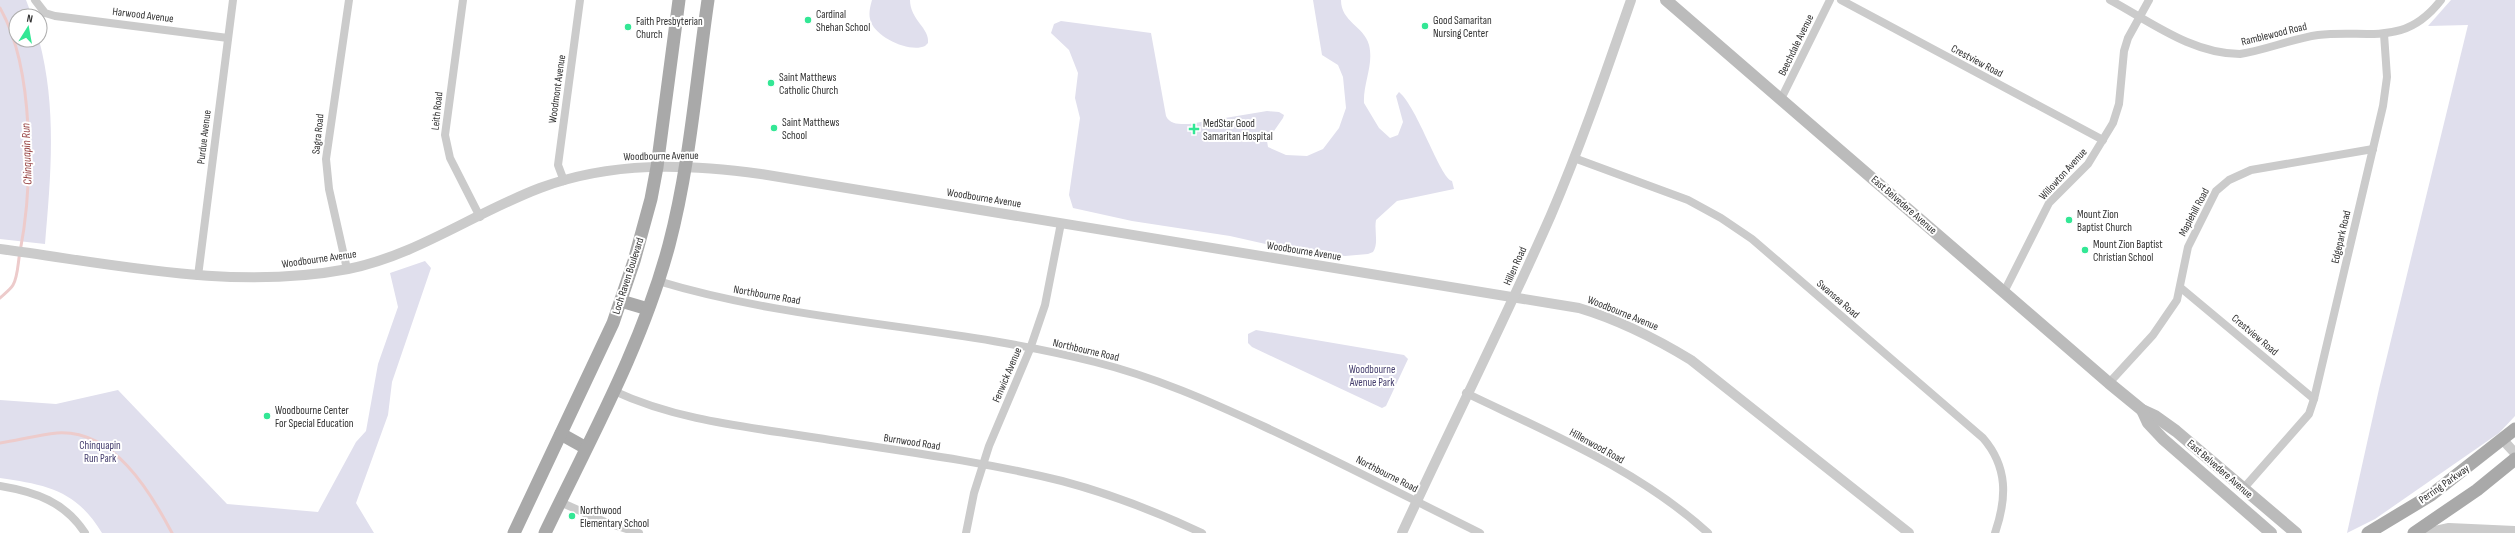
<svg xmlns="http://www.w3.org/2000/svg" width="2515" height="533" viewBox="0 0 2515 533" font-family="'Sofia Sans Condensed',sans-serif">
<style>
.green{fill:#e0dfed}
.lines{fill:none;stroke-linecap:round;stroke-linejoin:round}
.stream{stroke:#edcbcb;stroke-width:3}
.minor{stroke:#cbcbcb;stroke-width:8}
.tertiary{stroke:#cbcbcb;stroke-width:10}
.secondary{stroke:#bbb;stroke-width:12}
.primary{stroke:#a9a9a9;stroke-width:13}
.poi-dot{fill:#33e795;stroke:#fff;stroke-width:1.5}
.labels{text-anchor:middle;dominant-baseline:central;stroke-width:4;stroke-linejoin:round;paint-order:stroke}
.poi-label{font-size:11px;fill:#313131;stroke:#fff;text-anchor:start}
.street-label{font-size:11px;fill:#313131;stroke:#fff}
.park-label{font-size:11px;fill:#443d6d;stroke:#fff}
.water-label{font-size:12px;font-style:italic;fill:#943d3d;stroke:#fff}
</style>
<rect width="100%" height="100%" fill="#fff"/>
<g class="green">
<path d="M0,0H26L32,16H16V40H39C57,107 51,176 45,244L0,239Z"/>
<path d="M872,0H910C910,20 930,28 928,43L925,46C910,53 877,38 871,22C868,15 870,7 872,0Z"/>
<path d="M1313,0H1341C1341,22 1364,26 1369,45C1374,65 1363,83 1364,103L1379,128L1390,138L1398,135L1403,122L1396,96L1399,92C1418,108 1440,178 1452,181L1454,189L1397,201L1376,220C1374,231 1379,243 1373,252L1368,254L1345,256L1270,245L1230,236L1132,221L1073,208L1069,195L1080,118L1075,98L1078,73L1069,50L1051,33L1054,24L1061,21L1151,33L1166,116C1170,125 1180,124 1189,124L1267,111L1279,112L1284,115L1283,118L1267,141L1268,147L1286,155L1307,156L1323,149L1339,128L1346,108L1343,77L1338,65L1322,55Z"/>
<path d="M2451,0H2515V416L2499,433L2375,519L2347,533L2379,389L2468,25L2428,26Z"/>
<path d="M425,261L431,268L392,382L388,415L356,503L374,533H102C76,490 47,485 0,478V400L56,404L118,390L227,504L318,512L356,442L366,431L378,364L398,307L390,273Z"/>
<path d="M1256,330L1404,355L1408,359L1386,406L1382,408L1252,347L1248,343V334Z"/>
</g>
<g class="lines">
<g class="stream">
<path d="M0,8C35,69 33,185 20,252C18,261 18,277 13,285C10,290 4,294 0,298"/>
<path d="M0,443C19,440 38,435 57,433C113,429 150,491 172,533"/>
</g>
<g class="minor">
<path d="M35,0L45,13L55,16L228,38"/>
<path d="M463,0L445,135L450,158L480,217"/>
<path d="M1841,0L2103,140"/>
<path d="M2110,0C2151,22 2192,54 2240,54C2266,50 2291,39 2318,35C2368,29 2404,48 2441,0"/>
<path d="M1781,99L1830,0"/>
<path d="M1574,158L1688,200L1721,218L1752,239L1983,438C2008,467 2007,498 1995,533"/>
<path d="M564,181L558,165L580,0"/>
<path d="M347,269L329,189L326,159L349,0"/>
<path d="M198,276L233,0"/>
<path d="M658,281C800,324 951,325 1095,362C1155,377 1209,401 1265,427C1338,461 1409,498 1480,533"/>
<path d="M2181,288L2314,399"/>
<path d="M2004,292L2049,203L2088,164L2113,123L2119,104L2124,51L2128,38L2149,0"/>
<path d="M2109,383L2153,335L2177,300L2188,247L2216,191L2229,180L2251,170L2373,149"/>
<path d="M614,391C678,421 749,427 818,438C899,451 982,461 1062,481C1111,494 1157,512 1202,533"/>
<path d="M1466,393C1549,433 1639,470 1708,533"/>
<path d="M0,486C36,492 65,502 85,533"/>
<path d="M2243,489L2309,414L2314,399L2383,106L2387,77L2384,34"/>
<path d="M560,502L605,522L639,533"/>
<path d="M966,533L974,493L989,446L1030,349L1045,305L1061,223"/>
</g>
<g class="tertiary">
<path d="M0,249C115,264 232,291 348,269C417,255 474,213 540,188C612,161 686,164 761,174L1579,308C1619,320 1655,338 1691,360L1909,533"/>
<path d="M2503,440L2515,453"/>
<path d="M1402,533C1451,427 1504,322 1551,215C1581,145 1606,72 1631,0"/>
<path d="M2426,533L2449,528L2515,531"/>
</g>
<g class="secondary">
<path d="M1666,0L2109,383L2142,410L2155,416L2176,431L2296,533"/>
<path d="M2142,410L2148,423L2163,439L2271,533"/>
</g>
<g class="primary">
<path d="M621,301L648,309"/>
<path d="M561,434L586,448"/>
<path d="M514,533L613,323L634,261L651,199L657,167L679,0"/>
<path d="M545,533C590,439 642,346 669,245C690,165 696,82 708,0"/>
<path d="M2368,533L2431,495L2515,429"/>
<path d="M2414,533L2477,490L2515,459"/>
</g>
</g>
<g class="poi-dot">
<circle cx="808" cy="20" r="4"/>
<circle cx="1425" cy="26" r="4"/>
<circle cx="628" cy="27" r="4"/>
<circle cx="771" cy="83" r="4"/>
<circle cx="774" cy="128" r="4"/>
<path d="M1192 123h4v4h4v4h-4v4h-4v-4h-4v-4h4z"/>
<circle cx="2069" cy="220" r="4"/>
<circle cx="2085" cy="250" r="4"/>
<circle cx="267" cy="416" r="4"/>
<circle cx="572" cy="516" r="4"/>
</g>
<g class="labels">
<g class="poi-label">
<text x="816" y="14">Cardinal<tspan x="816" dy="13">Shehan School</tspan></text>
<text x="1433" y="20">Good Samaritan<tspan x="1433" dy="13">Nursing Center</tspan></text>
<text x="636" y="21">Faith Presbyterian<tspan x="636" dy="13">Church</tspan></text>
<text x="779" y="77">Saint Matthews<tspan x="779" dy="13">Catholic Church</tspan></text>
<text x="782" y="122">Saint Matthews<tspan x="782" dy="13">School</tspan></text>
<text x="1203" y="123">MedStar Good<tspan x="1203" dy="13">Samaritan Hospital</tspan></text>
<text x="2077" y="214">Mount Zion<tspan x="2077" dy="13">Baptist Church</tspan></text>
<text x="2093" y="244">Mount Zion Baptist<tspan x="2093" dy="13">Christian School</tspan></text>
<text x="275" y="410">Woodbourne Center<tspan x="275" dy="13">For Special Education</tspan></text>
<text x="580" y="510">Northwood<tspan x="580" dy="13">Elementary School</tspan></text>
</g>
<g class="street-label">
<text transform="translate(143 15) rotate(7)">Harwood Avenue</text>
<text transform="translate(2274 34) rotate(-14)">Ramblewood Road</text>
<text transform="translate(1796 45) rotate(-64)">Beechdale Avenue</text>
<text transform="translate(1977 61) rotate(28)">Crestview Road</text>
<text transform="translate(557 89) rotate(-82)">Woodmont Avenue</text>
<text transform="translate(437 111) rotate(-84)">Leith Road</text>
<text transform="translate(318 134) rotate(-84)">Sagra Road</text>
<text transform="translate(204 137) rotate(-83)">Purdue Avenue</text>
<text transform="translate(661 156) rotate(-1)">Woodbourne Avenue</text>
<text transform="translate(2063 174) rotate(-48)">Willowton Avenue</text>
<text transform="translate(984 198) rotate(9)">Woodbourne Avenue</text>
<text transform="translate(1904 205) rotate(41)">East Belvedere Avenue</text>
<text transform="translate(2194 212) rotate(-62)">Maplehill Road</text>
<text transform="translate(2341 237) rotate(-77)">Edgepark Road</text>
<text transform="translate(1304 251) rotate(9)">Woodbourne Avenue</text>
<text transform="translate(319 259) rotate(-8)">Woodbourne Avenue</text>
<text transform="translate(1515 266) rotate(-66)">Hillen Road</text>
<text transform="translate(628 276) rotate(-72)">Loch Raven Boulevard</text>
<text transform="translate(767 295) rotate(10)">Northbourne Road</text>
<text transform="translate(1838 299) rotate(41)">Swansea Road</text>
<text transform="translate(1623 313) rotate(22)">Woodbourne Avenue</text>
<text transform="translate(2255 335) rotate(40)">Crestview Road</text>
<text transform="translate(1086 350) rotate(13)">Northbourne Road</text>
<text transform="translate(1007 375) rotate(-67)">Fenwick Avenue</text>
<text transform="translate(912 442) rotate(9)">Burnwood Road</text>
<text transform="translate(1597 446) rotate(29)">Hillenwood Road</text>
<text transform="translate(2220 469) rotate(41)">East Belvedere Avenue</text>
<text transform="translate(1387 474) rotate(27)">Northbourne Road</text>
<text transform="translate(2444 484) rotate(-35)">Perring Parkway</text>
</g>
<g class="park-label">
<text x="1372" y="369">Woodbourne<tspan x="1372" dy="13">Avenue Park</tspan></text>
<text x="100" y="445">Chinquapin<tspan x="100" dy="13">Run Park</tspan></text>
</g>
<g class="water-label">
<text transform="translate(27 154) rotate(-92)">Chinquapin Run</text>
</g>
</g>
<g transform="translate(28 28) rotate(11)"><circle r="19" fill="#ffffff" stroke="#adadad"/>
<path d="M0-3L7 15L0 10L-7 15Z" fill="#33e795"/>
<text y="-6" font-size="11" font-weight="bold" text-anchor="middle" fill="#313131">N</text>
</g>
</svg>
